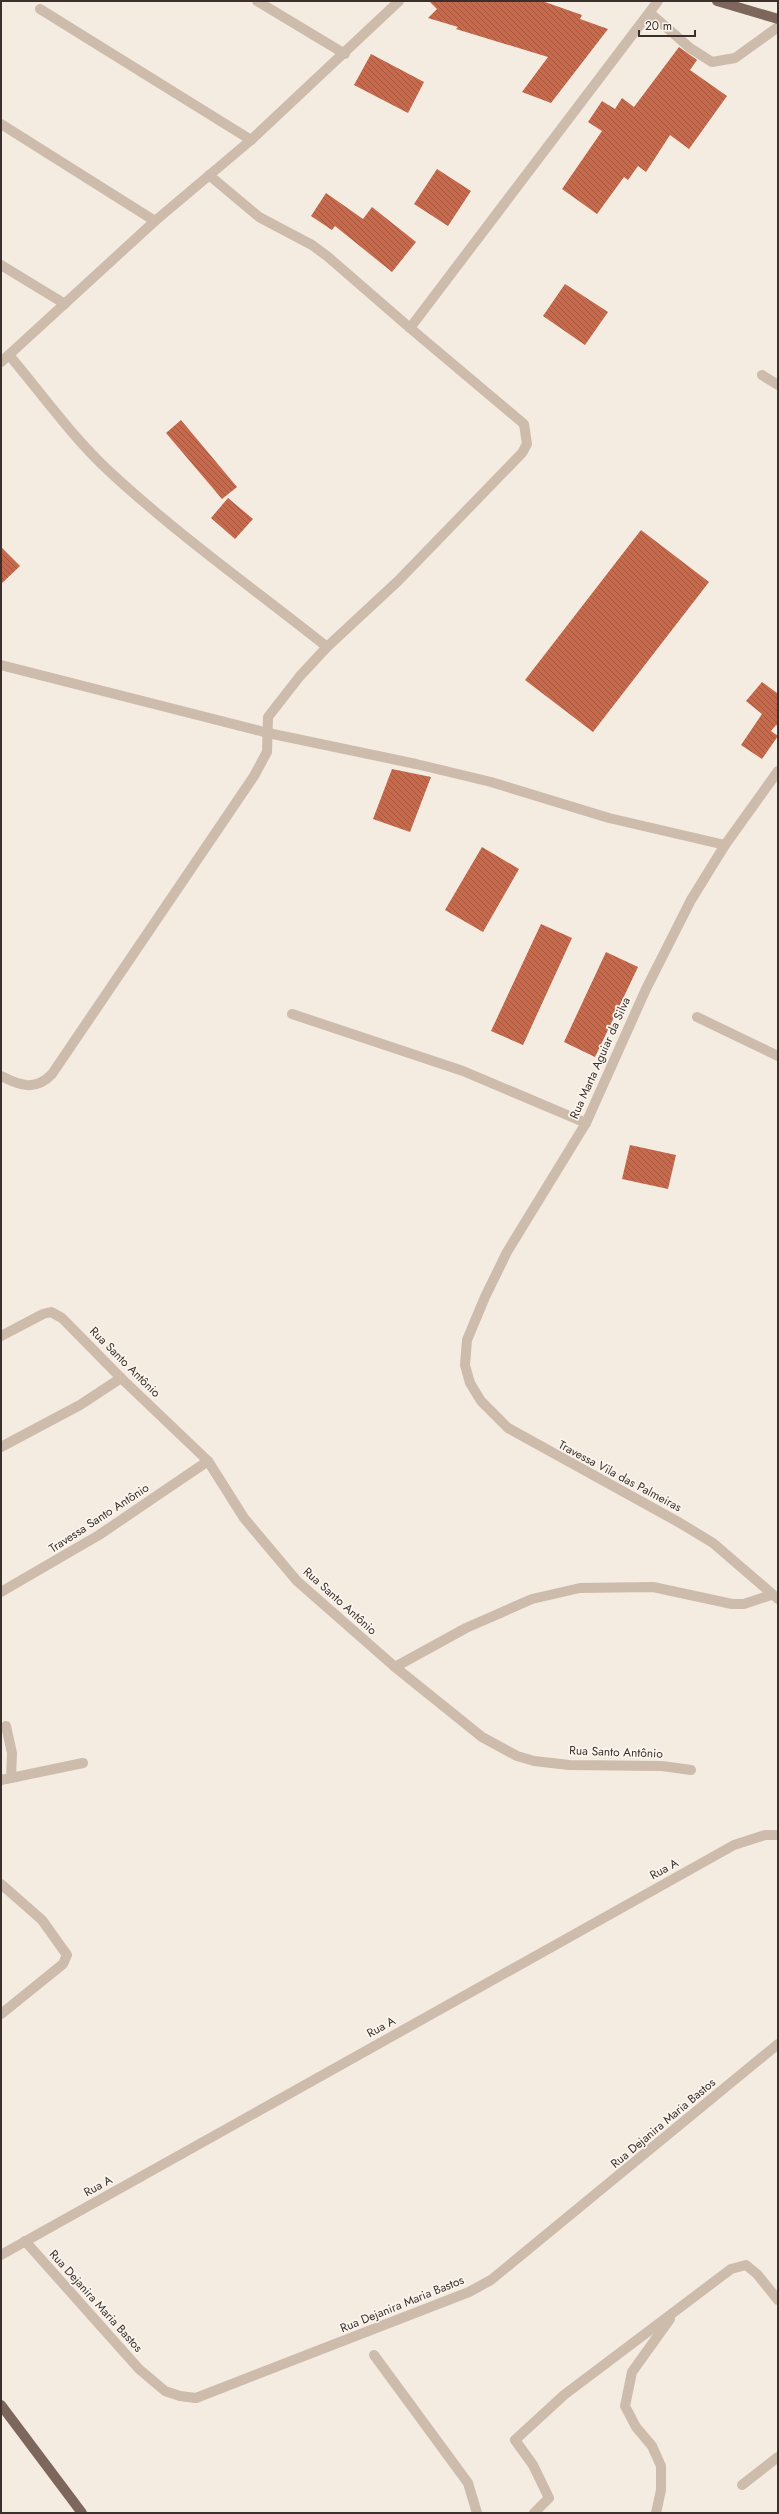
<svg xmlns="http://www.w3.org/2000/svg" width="779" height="2514" viewBox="0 0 779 2514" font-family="Jost,sans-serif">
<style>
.building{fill:url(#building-back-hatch)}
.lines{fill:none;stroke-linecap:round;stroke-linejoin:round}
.minor{stroke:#cdbbac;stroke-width:10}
.major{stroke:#7d675c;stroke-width:10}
.labels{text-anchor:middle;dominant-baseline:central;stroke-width:3.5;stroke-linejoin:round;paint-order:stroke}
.street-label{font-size:12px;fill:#3b302b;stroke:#fbf5ee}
</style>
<defs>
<pattern id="building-back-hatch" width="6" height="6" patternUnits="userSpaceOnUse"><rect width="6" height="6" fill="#c8694b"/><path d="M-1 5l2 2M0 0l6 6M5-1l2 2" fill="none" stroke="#a4573f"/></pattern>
</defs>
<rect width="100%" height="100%" fill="#f4ebe1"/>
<g class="building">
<path d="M429,1H542L582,15L580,19L608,29L551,103L522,92L548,57L456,29L458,27L428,18L437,9Z"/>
<path d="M679,47L697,60L690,70L727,96L689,149L670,135L646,172L638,166L628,180L624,177L597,214L562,189L602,131L588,122L602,101L615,109L622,98L634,107Z"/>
<path d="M371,54L424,82L408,113L354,85Z"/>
<path d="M437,169L471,191L448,226L414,204Z"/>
<path d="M326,193L363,219L372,207L416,242L392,272L335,226L332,230L311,216Z"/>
<path d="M565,284L608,312L585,345L543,316Z"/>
<path d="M181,420L237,487L222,499L166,433Z"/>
<path d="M228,498L253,519L235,539L211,518Z"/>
<path d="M641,530L709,582L593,732L525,680Z"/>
<path d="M1,547L20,566L1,584Z"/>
<path d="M762,682L777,693L778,691V726L776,725L771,731L778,736L762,759L741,745L762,714L746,701Z"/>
<path d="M392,769L431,777L410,832L373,819Z"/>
<path d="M482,847L519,869L483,932L445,910Z"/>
<path d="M541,924L572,938L523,1045L491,1031Z"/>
<path d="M606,952L638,967L595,1057L564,1042Z"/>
<path d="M630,1145L676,1155L668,1189L622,1179Z"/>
</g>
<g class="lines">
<g class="minor">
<path d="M257,1L345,54"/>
<path d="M40,9L251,140"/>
<path d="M650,13L690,48L712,62L735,58L778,27"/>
<path d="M1,124L155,221"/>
<path d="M209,175L259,217L312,245L327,256L410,328"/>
<path d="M1,265L65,304"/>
<path d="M9,355C42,394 72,437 110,472C178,535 254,589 327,647"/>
<path d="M1,362L155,221L251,140L399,1"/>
<path d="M762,375L778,385"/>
<path d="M1,665L268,733L416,764L491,782L609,818L725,845"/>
<path d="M778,771L725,845L691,900L646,989L586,1123L507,1252L485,1297L467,1340L465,1365L470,1383L481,1401L508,1428L680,1523L713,1543L778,1599"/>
<path d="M292,1014L463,1071L586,1123"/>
<path d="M697,1017L778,1056"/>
<path d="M1,1076C20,1086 36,1091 52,1074L254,776L267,752L268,717L300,676L327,647L398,581L522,453L527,444L524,424L410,328L658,1"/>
<path d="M1,1336L43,1314L51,1312L62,1318L121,1378L208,1461L244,1518L297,1581L395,1667L482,1737L517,1756L534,1761L569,1765L662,1766L691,1770"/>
<path d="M1,1447L80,1405L121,1378"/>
<path d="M1,1592L99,1535L208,1461"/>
<path d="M395,1667L466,1628L532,1599L580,1588L653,1587L732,1604H744L771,1595"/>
<path d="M11,1778L83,1763"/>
<path d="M1,1780L11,1778L12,1753L6,1726"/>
<path d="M1,1884L42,1920L67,1955L63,1964L1,2014"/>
<path d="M25,2241L139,2369L165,2391L180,2396L196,2398L469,2292L491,2280L778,2044"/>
<path d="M1,2255L734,1845L765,1835H778"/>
<path d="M374,2355L468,2483L477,2513"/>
<path d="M742,2485L778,2457"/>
<path d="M534,2513L549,2498L533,2465L515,2440L564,2395L731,2269L746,2265L757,2274L778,2300"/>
<path d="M656,2513L661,2490V2466L652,2446L636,2427L625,2406L632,2372L670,2319"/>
</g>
<g class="major">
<path d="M717,1L778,19"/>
<path d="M1,2405L82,2513"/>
</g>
</g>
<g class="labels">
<g class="street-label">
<text transform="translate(600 1058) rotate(-66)">Rua Marta Aguiar da Silva</text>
<text transform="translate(125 1362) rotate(45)">Rua Santo Antônio</text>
<text transform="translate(620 1476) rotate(28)">Travessa Vila das Palmeiras</text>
<text transform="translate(99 1518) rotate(-33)">Travessa Santo Antônio</text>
<text transform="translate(340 1601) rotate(42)">Rua Santo Antônio</text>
<text transform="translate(616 1752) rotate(2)">Rua Santo Antônio</text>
<text transform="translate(664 1869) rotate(-29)">Rua A</text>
<text transform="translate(381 2027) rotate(-29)">Rua A</text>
<text transform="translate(663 2123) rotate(-40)">Rua Dejanira Maria Bastos</text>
<text transform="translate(98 2186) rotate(-29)">Rua A</text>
<text transform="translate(96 2301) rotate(48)">Rua Dejanira Maria Bastos</text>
<text transform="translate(402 2304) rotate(-22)">Rua Dejanira Maria Bastos</text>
</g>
</g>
<rect width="779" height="2514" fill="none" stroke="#3b302b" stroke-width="4"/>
<path d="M639 30v6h56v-6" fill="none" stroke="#3b302b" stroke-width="2"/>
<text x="645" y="30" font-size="12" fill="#3b302b" stroke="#fbf5ee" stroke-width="3" paint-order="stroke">20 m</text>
</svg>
